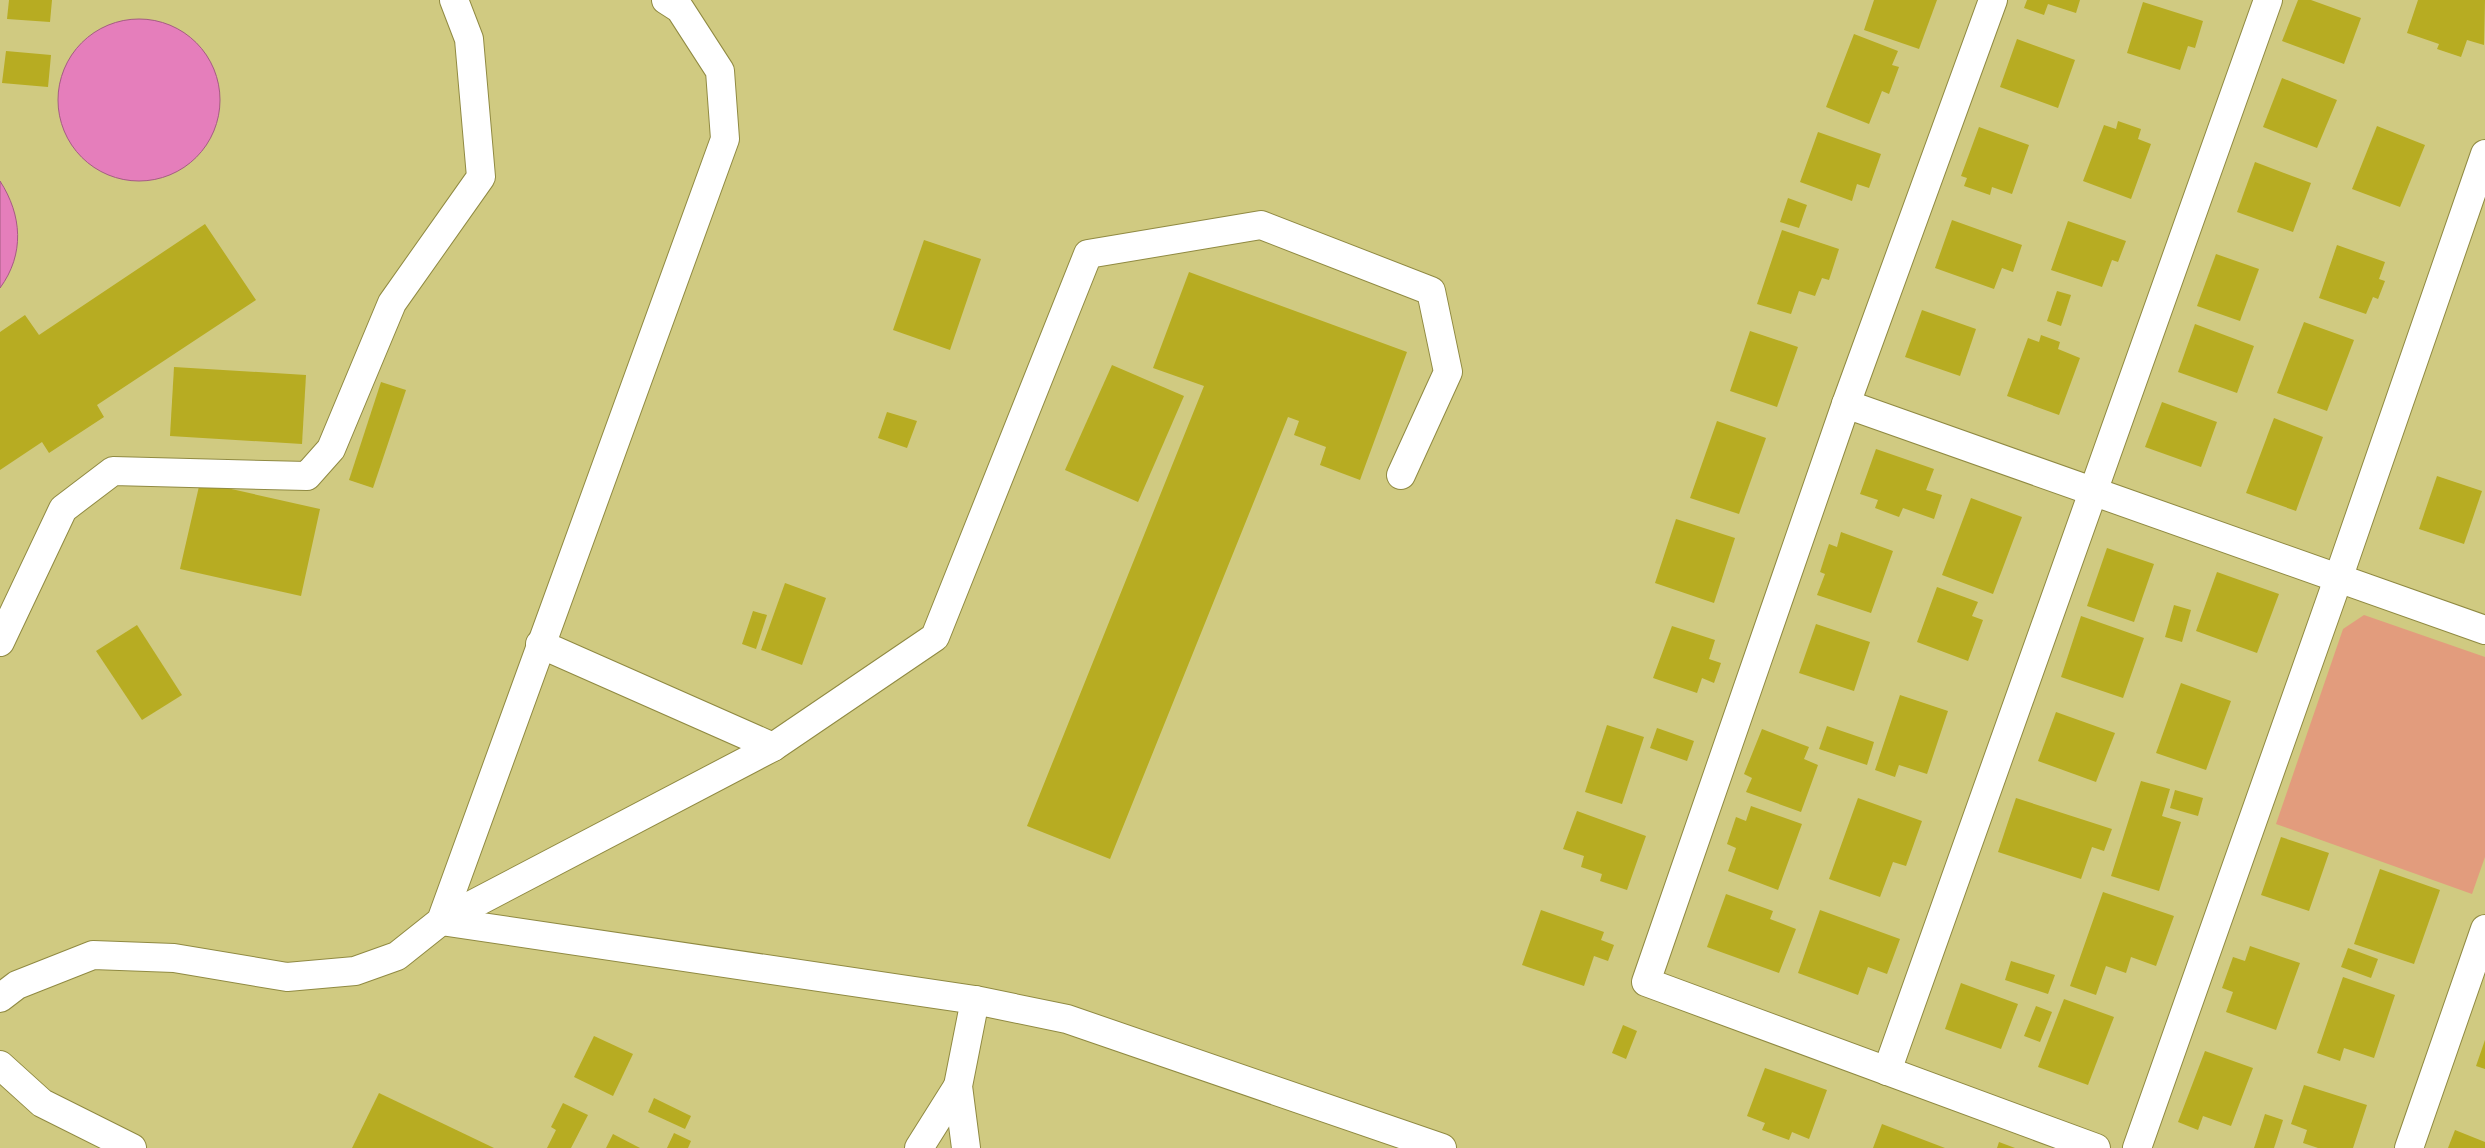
<svg xmlns="http://www.w3.org/2000/svg" width="2485" height="1148" viewBox="0 0 2485 1148" font-family="'Crimson Pro',serif">
<style>
.green{fill:#e29c7d}
.water{fill:#e57ebb;stroke:#a55c83}
.building{fill:#b7ac22}
.lines{fill:none;stroke-linecap:round;stroke-linejoin:round}
.minor-casing{stroke:#908a42;stroke-width:30}
.minor{stroke:#fff;stroke-width:28}
</style>
<rect width="100%" height="100%" fill="#d0ca81"/>
<path class="green" d="M2364,615L2485,657V857L2472,894L2276,824L2343,629Z"/>
<g class="water">
<circle cx="139" cy="100" r="81"/>
<path d="M0,181C22,215 25,254 0,288Z"/>
</g>
<g class="building">
<path d="M9,0H52L50,22L7,19Z"/>
<path d="M1874,0H1937L1919,49L1864,30Z"/>
<path d="M2027,0H2080L2076,13L2048,4L2044,15L2024,8Z"/>
<path d="M2298,0H2311L2361,18L2344,64L2282,41Z"/>
<path d="M2418,0H2485L2484,45L2467,40L2461,57L2437,49L2439,44L2407,33Z"/>
<path d="M2143,2L2203,21L2195,48L2188,46L2180,70L2127,53Z"/>
<path d="M1854,34L1898,51L1892,65L1899,67L1889,94L1882,91L1869,124L1826,107Z"/>
<path d="M2017,39L2075,60L2058,108L2000,87Z"/>
<path d="M6,51L51,55L48,87L2,83Z"/>
<path d="M2282,78L2337,100L2317,148L2263,127Z"/>
<path d="M2118,121L2141,129L2138,139L2151,144L2131,199L2083,181L2104,125L2116,129Z"/>
<path d="M2377,126L2425,145L2400,207L2352,189Z"/>
<path d="M1979,127L2029,145L2012,194L1992,187L1990,195L1964,186L1967,178L1961,176Z"/>
<path d="M1818,132L1881,154L1869,188L1857,184L1852,201L1800,182Z"/>
<path d="M2255,162L2311,183L2293,232L2237,212Z"/>
<path d="M1788,198L1807,205L1799,228L1780,222Z"/>
<path d="M1952,220L2022,245L2013,272L2002,268L1994,289L1935,268Z"/>
<path d="M2068,221L2126,241L2118,262L2112,260L2102,287L2051,270Z"/>
<path d="M205,224L256,300L97,405L104,417L49,453L42,442L0,470V332L25,315L39,335Z"/>
<path d="M1782,230L1839,249L1829,280L1822,278L1815,296L1799,291L1791,314L1757,304Z"/>
<path d="M924,240L981,259L950,350L893,330Z"/>
<path d="M2337,245L2385,262L2379,279L2385,281L2378,299L2373,297L2366,314L2319,298Z"/>
<path d="M2216,254L2259,269L2240,321L2197,306Z"/>
<path d="M1189,272L1407,352L1360,480L1320,465L1326,447L1294,435L1299,421L1288,417L1110,859L1027,826L1204,386L1153,368Z"/>
<path d="M2057,291L2071,295L2061,326L2047,321Z"/>
<path d="M1922,310L1976,329L1960,376L1905,357Z"/>
<path d="M2304,322L2354,340L2327,411L2277,393Z"/>
<path d="M2195,324L2254,346L2237,393L2178,372Z"/>
<path d="M1750,331L1798,347L1777,407L1730,391Z"/>
<path d="M2041,335L2060,342L2058,349L2080,358L2059,415L2007,396L2028,338L2039,342Z"/>
<path d="M1112,365L1184,396L1138,502L1065,470Z"/>
<path d="M174,367L306,375L302,444L170,436Z"/>
<path d="M381,382L406,390L373,488L349,480Z"/>
<path d="M2162,402L2217,422L2201,467L2145,447Z"/>
<path d="M887,412L917,421L907,448L878,438Z"/>
<path d="M2274,418L2323,437L2296,511L2246,493Z"/>
<path d="M1717,421L1766,438L1739,514L1690,498Z"/>
<path d="M1876,449L1934,469L1926,490L1942,495L1934,519L1903,508L1899,517L1875,508L1878,500L1860,494Z"/>
<path d="M2437,476L2482,491L2464,544L2419,529Z"/>
<path d="M200,482L320,509L301,596L180,569Z"/>
<path d="M1971,498L2022,517L1993,594L1942,575Z"/>
<path d="M1676,519L1735,538L1714,603L1655,583Z"/>
<path d="M1841,532L1893,551L1871,613L1817,595L1825,574L1820,572L1829,544L1837,547Z"/>
<path d="M2107,548L2154,564L2134,622L2087,606Z"/>
<path d="M2217,572L2279,594L2257,653L2196,631Z"/>
<path d="M785,583L826,598L802,665L761,650Z"/>
<path d="M1937,587L1978,602L1972,616L1983,620L1968,661L1917,642Z"/>
<path d="M2174,605L2191,610L2182,642L2165,637Z"/>
<path d="M753,611L767,615L756,649L742,644Z"/>
<path d="M2081,616L2144,638L2123,698L2061,677Z"/>
<path d="M1816,624L1870,642L1854,691L1799,673Z"/>
<path d="M137,625L182,695L142,720L96,651Z"/>
<path d="M1672,626L1715,640L1709,659L1721,663L1714,683L1702,678L1697,693L1653,678Z"/>
<path d="M2181,683L2231,701L2206,770L2156,753Z"/>
<path d="M1900,695L1948,711L1927,774L1899,765L1895,777L1875,770Z"/>
<path d="M2056,712L2115,733L2096,782L2038,761Z"/>
<path d="M1607,725L1644,737L1622,804L1585,792Z"/>
<path d="M1827,726L1874,742L1867,765L1819,749Z"/>
<path d="M1657,728L1694,741L1687,761L1650,748Z"/>
<path d="M1762,729L1809,747L1804,759L1818,765L1801,812L1746,792L1752,778L1744,774Z"/>
<path d="M2141,781L2170,789L2162,816L2181,822L2159,891L2111,876Z"/>
<path d="M2175,790L2203,798L2198,816L2170,808Z"/>
<path d="M1858,798L1922,821L1906,866L1893,862L1880,897L1829,879Z"/>
<path d="M2016,798L2112,829L2104,851L2092,847L2081,879L1998,852Z"/>
<path d="M1751,806L1802,824L1778,890L1728,871L1736,848L1727,844L1736,817L1746,821Z"/>
<path d="M1577,811L1646,836L1627,890L1600,881L1602,874L1581,867L1584,856L1563,849Z"/>
<path d="M2281,837L2329,853L2309,911L2261,895Z"/>
<path d="M2380,869L2440,890L2414,964L2354,944Z"/>
<path d="M2103,892L2174,916L2156,966L2131,957L2126,973L2106,966L2096,995L2070,986Z"/>
<path d="M1726,894L1773,911L1770,919L1796,929L1779,973L1707,947Z"/>
<path d="M1541,910L1604,932L1601,940L1614,945L1608,961L1594,956L1584,986L1522,965Z"/>
<path d="M1820,910L1900,939L1887,974L1868,967L1858,995L1798,973Z"/>
<path d="M2250,946L2300,963L2276,1030L2226,1012L2233,992L2222,988L2233,957L2245,961Z"/>
<path d="M2348,948L2378,959L2371,978L2341,967Z"/>
<path d="M2011,961L2055,975L2048,994L2005,980Z"/>
<path d="M2343,977L2395,995L2374,1058L2344,1048L2340,1061L2317,1053Z"/>
<path d="M1961,983L2018,1004L2001,1049L1945,1029Z"/>
<path d="M2064,999L2114,1017L2088,1085L2038,1067Z"/>
<path d="M2036,1006L2052,1012L2040,1042L2024,1036Z"/>
<path d="M1623,1025L1637,1031L1626,1059L1612,1053Z"/>
<path d="M594,1036L633,1054L613,1096L574,1077Z"/>
<path d="M2485,1040V1069L2476,1066Z"/>
<path d="M2205,1051L2253,1068L2231,1126L2203,1116L2198,1130L2178,1122Z"/>
<path d="M1765,1068L1827,1090L1809,1139L1792,1132L1789,1140L1762,1130L1765,1123L1747,1116Z"/>
<path d="M2304,1085L2367,1105L2353,1148H2318L2303,1143L2307,1130L2291,1124Z"/>
<path d="M379,1093L494,1148H352Z"/>
<path d="M654,1098L691,1116L685,1129L648,1112Z"/>
<path d="M563,1103L588,1115L571,1148H547L556,1130L551,1127Z"/>
<path d="M2265,1114L2283,1120L2274,1148H2254Z"/>
<path d="M1882,1124L1945,1148H1873Z"/>
<path d="M2455,1130L2485,1142V1148H2448Z"/>
<path d="M674,1133L691,1141L688,1148H667Z"/>
<path d="M613,1134L640,1148H606Z"/>
<path d="M1999,1142L2015,1148H1997Z"/>
</g>
<g class="lines">
<defs>
<g id="minor">
<path d="M1993,0L1846,404L1646,982L2096,1148"/>
<path d="M1846,404L2485,630"/>
<path d="M0,642L63,509L113,471L307,476L331,449L392,303L481,177L469,39L454,0"/>
<path d="M540,644L773,747"/>
<path d="M441,921L773,747L935,637L1088,254L1261,225L1431,291L1448,372L1401,475"/>
<path d="M441,921L975,1000L1067,1019L1442,1148"/>
<path d="M0,998L17,985L93,955L174,958L287,977L355,971L397,956L441,921L725,139L720,71L680,9L666,0"/>
<path d="M0,1065L42,1103L132,1148"/>
<path d="M1887,1071L2268,0"/>
<path d="M919,1148L958,1086"/>
<path d="M966,1148L958,1086L975,1000"/>
<path d="M2137,1148L2338,579L2485,154"/>
<path d="M2409,1148L2485,929"/>
</g>
</defs>
<use href="#minor" class="minor-casing"/>
<use href="#minor" class="minor"/>
</g>
</svg>
